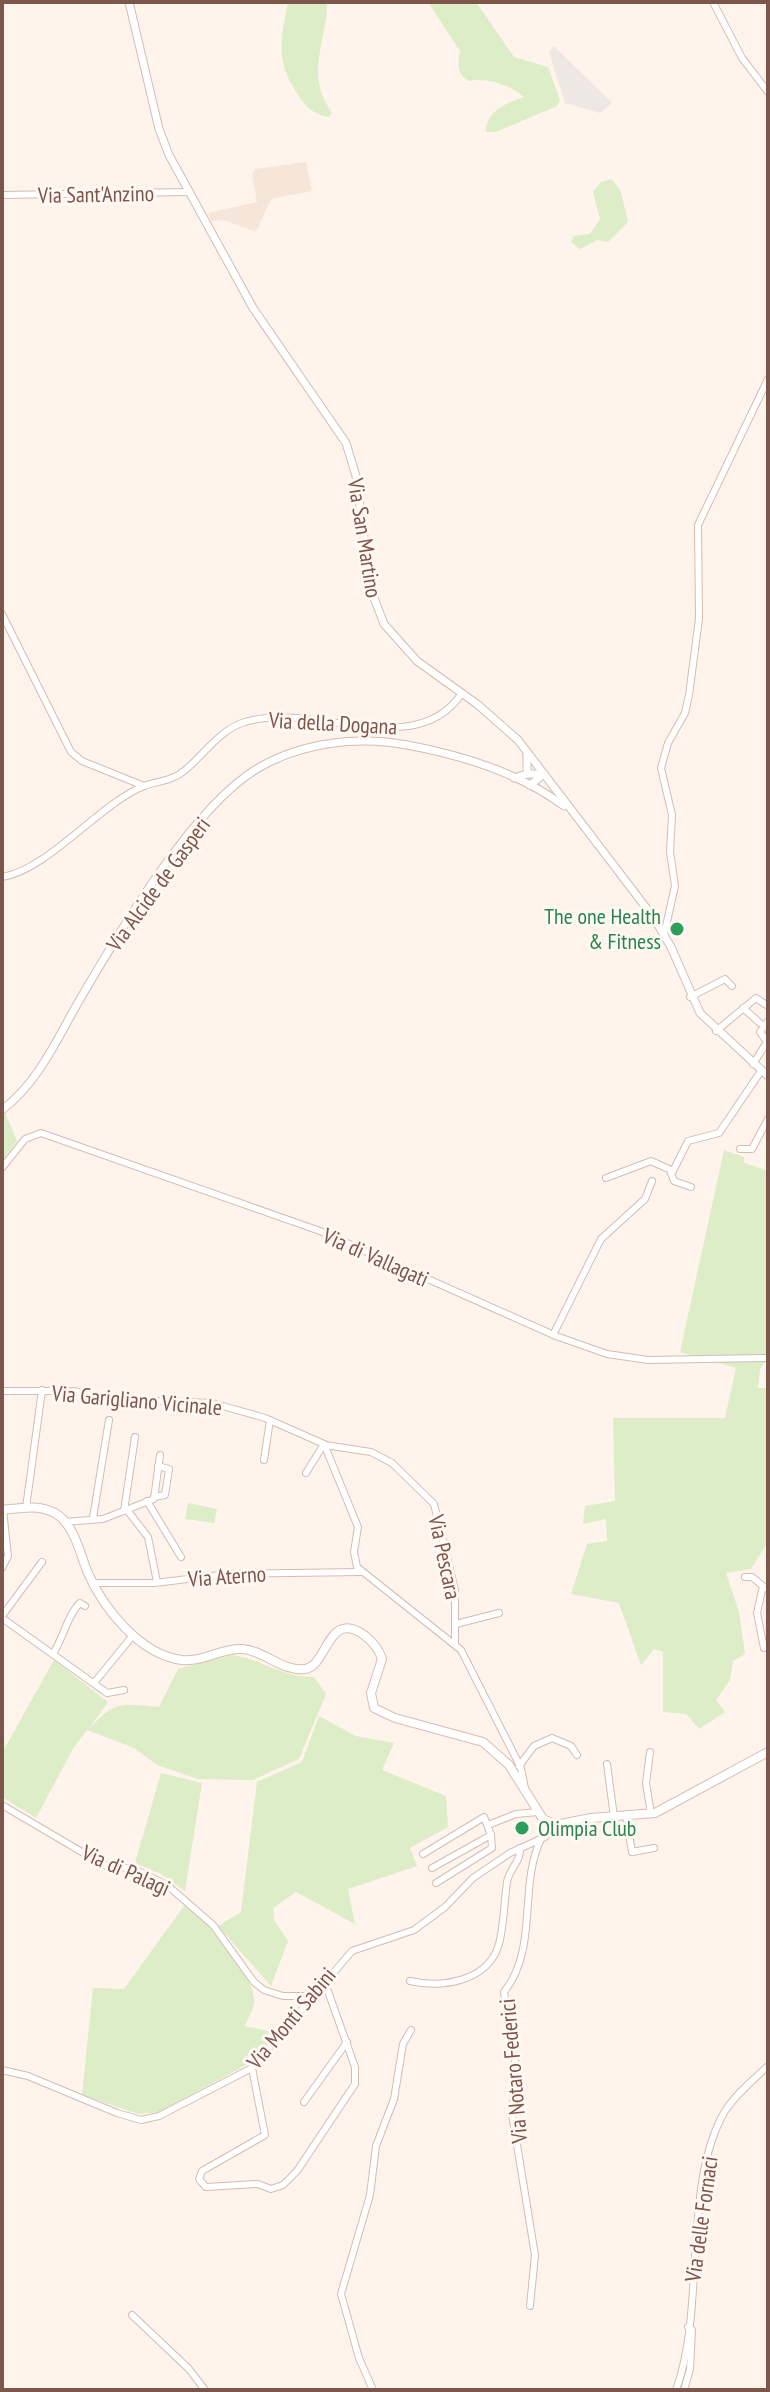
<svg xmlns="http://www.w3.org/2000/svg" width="770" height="2392" viewBox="0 0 770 2392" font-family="'PT Sans Narrow',sans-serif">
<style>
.residential{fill:#f6e5d9}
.industrial{fill:#efe7e3}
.green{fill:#dcedc7}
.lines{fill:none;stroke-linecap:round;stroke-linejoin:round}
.minor-casing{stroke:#d4bcb2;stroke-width:8}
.tertiary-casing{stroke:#d4bcb2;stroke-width:9}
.secondary-casing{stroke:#d9bdb1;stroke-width:10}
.minor{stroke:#fff;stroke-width:6}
.tertiary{stroke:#fff;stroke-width:7}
.secondary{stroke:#fff;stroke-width:8}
.leisure-dot{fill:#2e9e5b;stroke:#fff8f3;stroke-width:3}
.labels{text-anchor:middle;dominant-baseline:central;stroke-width:6;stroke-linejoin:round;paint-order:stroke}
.street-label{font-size:22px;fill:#7c554b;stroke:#fff8f3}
.leisure-label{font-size:22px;fill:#27864d;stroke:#fff8f3;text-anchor:end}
</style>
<rect width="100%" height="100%" fill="#fef4eb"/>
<path class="residential" d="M306,162L312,191L271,199L256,232L224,220L211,221L208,213L257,202L252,174L255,169Z"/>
<path class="industrial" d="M554,46L612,103L600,113L565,103L549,52Z"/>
<g class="green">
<path d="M288,2H327C327,43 304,73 332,113L329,117C312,114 305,106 296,92C275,58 281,40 288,2Z"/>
<path d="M428,2H476L514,57L548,67L560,100L557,106L496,132H486C485,111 509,102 524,97C511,85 486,77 469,81C456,73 458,65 460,51Z"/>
<path d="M612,179L621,192L628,222L608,242L597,240L580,249L571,242L574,236L590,234L600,219L593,192L601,182Z"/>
<path d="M5,1113L17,1141L2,1161V1115Z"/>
<path d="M724,1150L744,1157V1163L768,1171V1358L760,1369L758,1388H768V1542L751,1569L726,1573L739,1612L745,1654L733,1661L730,1680L716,1700L725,1712L699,1729L686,1714L663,1712V1652L654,1649L641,1665L619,1603L571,1594L587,1544L607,1541L606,1519L583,1524L585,1506L615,1501L613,1418H725L736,1368L680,1352Z"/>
<path d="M188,1503L217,1509L214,1523L185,1519Z"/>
<path d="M232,1655C262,1659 284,1678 314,1677L326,1694L299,1759L253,1780L198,1779L157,1765L134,1748L87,1730L74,1747L36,1818L2,1797V1753L54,1660L108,1702L88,1730C115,1701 120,1703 159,1707L178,1669Z"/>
<path d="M319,1716L356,1736L394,1743L382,1770L446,1796L448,1827L410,1848L417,1866L348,1889L355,1924L296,1892L273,1908L274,1920L288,1941L271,1986L218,1926L241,1912L257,1782L302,1762Z"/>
<path d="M161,1773L202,1783L185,1891L161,1874L135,1863Z"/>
<path d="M186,1903C206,1922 256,1973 254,2002C254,2009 247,2020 245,2026L268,2031L273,2039L248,2064L159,2112L139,2114L82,2095L93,1988L124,1989Z"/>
</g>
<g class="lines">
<defs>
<g id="minor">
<path d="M713,2L742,58L768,92"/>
<path d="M2,195L189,192"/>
<path d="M2,614L71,752L82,761L144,786"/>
<path d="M2,877C48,870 99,804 144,786C158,781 172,781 184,771C203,756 220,729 245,722C313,701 416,763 462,693"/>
<path d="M664,935L675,886L670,852L672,815L661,768L668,743L685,713L689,695L699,619L698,525L768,379"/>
<path d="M690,997L725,979L732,986"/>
<path d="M743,1008L760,1023"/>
<path d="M716,1031L756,998L768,1006"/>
<path d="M753,1064L767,1042L760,1032L768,1021"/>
<path d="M740,1149H752L768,1119"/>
<path d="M2,1168L25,1139L41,1133L320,1231L556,1336L607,1354L648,1360L768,1358"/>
<path d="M671,1173L674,1181L691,1187"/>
<path d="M606,1178L651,1161L673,1171L688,1141L719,1133L761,1071"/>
<path d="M553,1335L601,1239L645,1199L652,1181"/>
<path d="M2,1391H73L116,1399L212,1403L265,1418L324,1444L358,1527L354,1552L357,1567L461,1650L521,1768L525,1789"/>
<path d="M325,1445L371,1452L392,1463L434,1504L455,1590V1644"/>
<path d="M264,1460L270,1420"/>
<path d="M306,1473L324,1444"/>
<path d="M154,1497L165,1495L169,1469L158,1466"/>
<path d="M147,1501L181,1557"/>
<path d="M26,1508L42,1390"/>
<path d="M127,1510L148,1537L157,1582"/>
<path d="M124,1511L135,1437"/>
<path d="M93,1518L109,1420"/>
<path d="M64,1522L103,1519L154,1499L160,1455"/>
<path d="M2,1568L8,1556L3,1510"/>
<path d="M745,1577H752L763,1586"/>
<path d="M93,1583H155L228,1574L362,1572"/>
<path d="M2,1616L42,1562"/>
<path d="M2,1618L107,1693L124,1690"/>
<path d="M456,1624L499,1613"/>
<path d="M764,1648L757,1613L763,1586L768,1589"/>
<path d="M54,1652C63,1638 68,1614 80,1603L85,1606"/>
<path d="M94,1683L130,1639"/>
<path d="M650,1752L646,1783L651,1814"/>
<path d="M607,1764L614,1817"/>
<path d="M519,1766L534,1746L552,1738L571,1746L577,1755"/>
<path d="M2,1805L104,1865L134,1869L167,1885L213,1925L254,1982L264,1990L283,1996H312"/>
<path d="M626,1816L632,1852L654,1848"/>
<path d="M488,1825L516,1814L538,1812"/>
<path d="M423,1854L484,1817L491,1835L432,1868"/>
<path d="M436,1883L492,1848L491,1835"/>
<path d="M410,1981C442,1988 488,1982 499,1944C504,1925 504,1902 507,1882C509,1869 521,1862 520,1848"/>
<path d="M252,2068L265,2135L202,2171L199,2179L206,2187L258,2184L271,2189L283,2185L297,2171L355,2084V2067L324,1980"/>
<path d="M2,2070L28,2076L117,2113L141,2120L159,2116L252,2068L352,1951L414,1930L445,1907L473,1878L510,1853L545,1837L556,1825"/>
<path d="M304,2102L347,2042"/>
<path d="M530,2306L535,2255L512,2114L516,2067L504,1992C539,1948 518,1887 541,1839"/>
<path d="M132,2315L189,2369L205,2390"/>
<path d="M373,2390L359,2358L341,2294L370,2195L376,2146L394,2099L403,2044L411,2030"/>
<path d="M676,2390C706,2309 682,2184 725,2111C736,2094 753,2080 768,2066"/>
<path d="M684,2390L690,2369L692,2330L688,2327"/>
</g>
<g id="tertiary">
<path d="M129,2L159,129L169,155L253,308L346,443L356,476L371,590L384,624L417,661L477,704L518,740L654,918L671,947L700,1013L768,1076"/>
<path d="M527,774H544L530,785"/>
<path d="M514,778L527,774V754"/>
<path d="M2,1110C38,1083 57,1039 79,1001C118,934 193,805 260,767C304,742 358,736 407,745C461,755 520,773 564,806"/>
</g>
<path id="secondary" d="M2,1510C21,1508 38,1504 55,1513C74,1524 80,1553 87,1571C103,1608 140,1655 182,1660C204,1662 221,1648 242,1649C264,1650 282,1672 305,1669C328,1666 327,1609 364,1635C372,1641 379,1649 382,1659L371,1693L374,1708L395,1718L483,1742L509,1765L543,1819L556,1825L591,1818L655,1813L768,1752"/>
</defs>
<use href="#minor" class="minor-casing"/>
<use href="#tertiary" class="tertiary-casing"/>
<use href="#secondary" class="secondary-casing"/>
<use href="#minor" class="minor"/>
<use href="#tertiary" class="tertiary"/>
<use href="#secondary" class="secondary"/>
</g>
<g class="leisure-dot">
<circle cx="677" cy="929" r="8"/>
<circle cx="522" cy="1828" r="8"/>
</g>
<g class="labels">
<g class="street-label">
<text transform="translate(96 194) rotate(-1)">Via Sant'Anzino</text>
<text transform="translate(365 538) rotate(81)">Via San Martino</text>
<text transform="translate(333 723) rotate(3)">Via della Dogana</text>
<text transform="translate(158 884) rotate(-54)">Via Alcide de Gasperi</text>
<text transform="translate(376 1257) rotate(24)">Via di Vallagati</text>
<text transform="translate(137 1400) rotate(5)">Via Garigliano Vicinale</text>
<text transform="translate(445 1557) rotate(78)">Via Pescara</text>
<text transform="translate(227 1576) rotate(-4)">Via Aterno</text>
<text transform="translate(126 1870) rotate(24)">Via di Palagi</text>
<text transform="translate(291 2018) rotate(-50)">Via Monti Sabini</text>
<text transform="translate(513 2071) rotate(-95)">Via Notaro Federici</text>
<text transform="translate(701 2219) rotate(-82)">Via delle Fornaci</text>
</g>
<g class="leisure-label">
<text x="661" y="916">The one Health<tspan x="661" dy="25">&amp; Fitness</tspan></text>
<text x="538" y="1828" text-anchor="start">Olimpia Club</text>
</g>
</g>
<rect width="770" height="2392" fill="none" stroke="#7c554b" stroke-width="8"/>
</svg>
